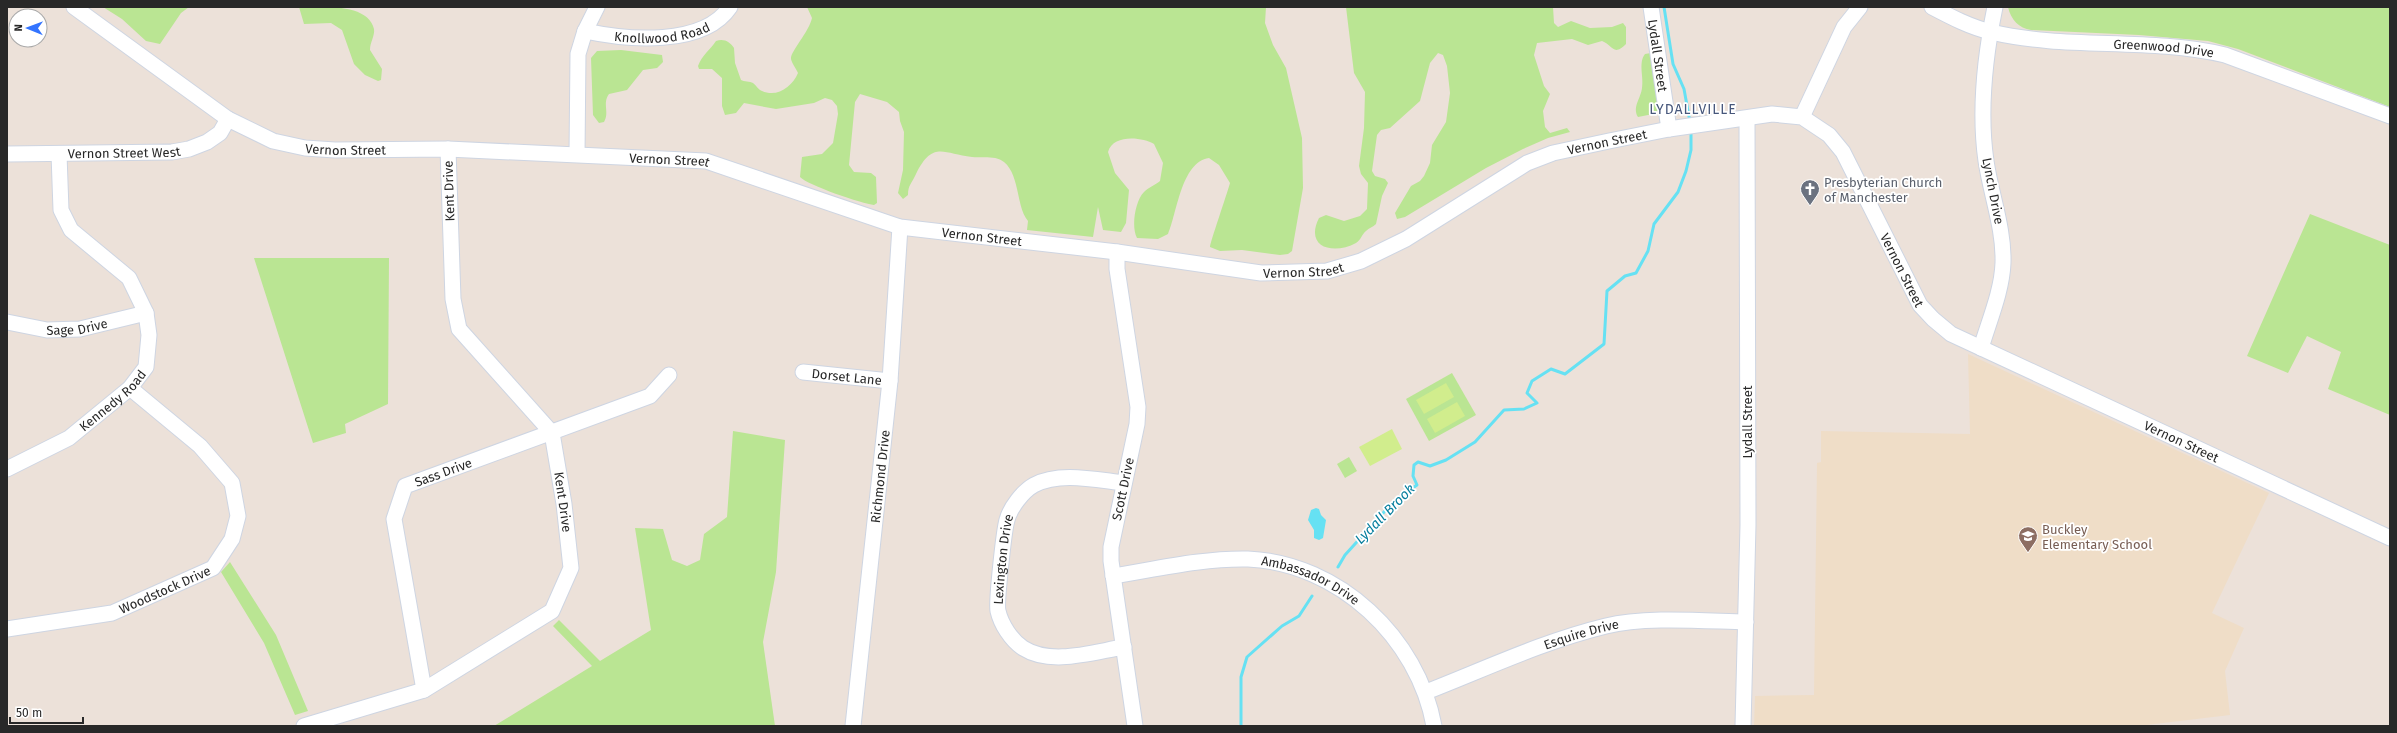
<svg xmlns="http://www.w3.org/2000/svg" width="2397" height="733" viewBox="0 0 2397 733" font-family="'Fira Sans',sans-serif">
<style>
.education{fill:#efddc7}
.green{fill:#bae593}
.pitch{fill:#d1ed8d}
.water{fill:#66e1f3}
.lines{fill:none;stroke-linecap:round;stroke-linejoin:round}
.stream{stroke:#66e1f3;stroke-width:3}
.minor-casing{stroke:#ced5e2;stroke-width:17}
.minor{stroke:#fff;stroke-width:15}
.labels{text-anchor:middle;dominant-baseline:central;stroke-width:3.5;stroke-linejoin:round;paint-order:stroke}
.street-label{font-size:13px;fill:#282828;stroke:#fff}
.worship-label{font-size:13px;fill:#5b616d;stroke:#fff;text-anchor:start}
.education-label{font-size:13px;fill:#785e54;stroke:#fff;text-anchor:start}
.neighbourhood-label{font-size:14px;letter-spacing:1px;fill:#47577b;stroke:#fff}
.water-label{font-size:14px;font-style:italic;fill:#077e9e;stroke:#fff}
</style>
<rect width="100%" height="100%" fill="#ece1d9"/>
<path class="education" d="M1968,354L2269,493L2212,613L2244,628L2225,671L2230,715L2138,726H1754L1755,696L1814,695L1817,463L1821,462V431L1970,434Z"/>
<g class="green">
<path d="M103,7H189L181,13L160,44L146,41L122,19Z"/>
<path d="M299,7C319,7 368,2 374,29C375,36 370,42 370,50L382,69L381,80L378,81L365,75L354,64L342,30L331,23L304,24Z"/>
<path d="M807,7H1266L1265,23L1273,45L1286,68L1302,138L1303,188L1292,251L1288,254L1280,255L1242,250L1220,251L1210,247C1210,243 1227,194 1230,183L1219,165L1209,158C1181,162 1177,214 1168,234L1158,239L1137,238C1131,227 1135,201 1144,192C1149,187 1155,185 1160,181L1163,163L1154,144C1142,137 1113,134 1108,152L1115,173L1129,190L1126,223L1121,232L1103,230L1098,207L1093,237L1027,230L1028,221C1016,207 1020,175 1004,162C996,155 982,158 972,157C943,154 933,140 916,174C912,183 908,185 908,195L903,199L898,193L903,170L904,132L900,121L899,112L887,102L860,94L855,102L849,165L854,172L871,173L876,177L877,203L874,205C863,204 807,185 800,177L802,157L822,154L833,143L838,114L837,106L832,100L825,98L814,103L776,109L744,103L736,113L725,115L722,106V78L712,69H699L698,66C702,55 710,50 716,41C724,38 730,42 734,48L735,63L741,80C744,82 750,81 753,83C756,85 757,88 760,90C776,99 792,87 798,73C796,68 792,64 791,59C790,52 809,32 812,18Z"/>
<path d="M1346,7H1553L1554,23L1558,27L1571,21L1590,28L1612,27L1623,23L1626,27V44C1613,57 1613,45 1602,41L1588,45L1572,39L1537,43L1534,55L1544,86L1550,94L1543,111L1545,127L1550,133L1567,128L1570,132L1548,138L1523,149L1486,168L1405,217L1397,219L1395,213L1411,186L1420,181L1424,176L1430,163L1432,145L1446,122L1450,93L1447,66L1443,55L1438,53L1430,63L1420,101L1390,128L1381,130L1377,135L1372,171L1375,176L1385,179L1388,183L1382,196L1376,224C1373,227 1369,228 1366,231C1362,234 1361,240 1356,243C1334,255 1304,248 1319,218L1326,215L1344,221L1360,216L1367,209L1368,183L1361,174L1359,166L1364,128L1365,92L1354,73Z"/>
<path d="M2008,7H2390V107L2238,49L2208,41L2139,35L2031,30C2019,28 2011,20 2008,7Z"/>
<path d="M621,50L662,55L663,62L657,68L643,70L627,90L609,94C602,103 610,113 604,122L599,123L593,115L591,58L597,51Z"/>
<path d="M1651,53L1659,110L1653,114L1638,117C1632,107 1641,98 1642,88C1644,77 1638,63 1645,54Z"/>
<path d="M2310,214L2390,245V415L2328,389L2341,352L2307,336L2288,373L2247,356Z"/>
<path d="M254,258H389L388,404L345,424L346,433L313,443Z"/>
<path d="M1452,373L1476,415L1429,441L1406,399Z"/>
<path d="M733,431L785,440L776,572L763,642L775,726H494L592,666L553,626L559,620L600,661L651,630L635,528L663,529L672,560L687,566L700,560L704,534L727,517Z"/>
<path d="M1349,457L1357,471L1345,478L1337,464Z"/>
<path d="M230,562L276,635L308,711L295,715L264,643L221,572Z"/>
</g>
<g class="pitch">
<path d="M1446,383L1454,397L1424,414L1416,400Z"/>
<path d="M1457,402L1465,416L1435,433L1427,419Z"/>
<path d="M1392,429L1402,449L1370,466L1359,447Z"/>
</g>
<path class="water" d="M1316,508L1319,509L1321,515L1326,520L1323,538L1319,540L1314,538V530L1308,520L1311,510Z"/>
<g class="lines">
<g class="stream">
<path d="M1664,7L1673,64L1684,89L1690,122"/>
<path d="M1338,567L1345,555L1394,501L1417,485L1413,476L1414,465L1418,462L1430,466L1446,460L1475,442L1504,410L1524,409L1537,403L1527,393L1532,381L1551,369L1565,374L1604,344L1607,291L1625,276L1636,273L1648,251L1654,224L1678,192L1686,171L1691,150V131"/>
<path d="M1241,726V677L1247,657L1282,626L1299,616L1312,596"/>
</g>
<defs>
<g id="minor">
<path id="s1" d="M74,7L228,119L273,141L305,148L335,150L448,149L706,161L900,227L1117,252L1261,273L1327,271L1361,261L1406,239L1527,163L1553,153L1609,141L1669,129L1772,114L1802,117L1829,135L1843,152L1920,305L1933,319L1951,334L2390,538"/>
<path id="s2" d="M1651,7L1669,129"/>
<path id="s3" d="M1932,7C1951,17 1970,27 1991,32C2067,50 2148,37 2225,55L2390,116"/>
<path id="s4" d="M585,31C627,40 703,47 730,7"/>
<path d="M1802,117L1844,27L1860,7"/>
<path id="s5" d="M7,154L172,152L189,149L207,142L220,133L228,119"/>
<path d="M577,154L578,54L585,31L597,7"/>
<path d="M1117,252V269L1138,407L1137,424L1111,547V561L1135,726"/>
<path id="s6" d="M7,322L47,330L80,329L146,313"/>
<path d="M1981,348C1989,321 2002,291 2003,263C2004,228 1991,195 1986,161C1979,112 1985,56 1995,7"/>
<path id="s7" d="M803,372L890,381"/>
<path id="s8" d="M7,469L69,438L130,388L146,367L149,335L146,313L129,278L71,230L61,210L59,154"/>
<path id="s9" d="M1113,576C1157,569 1203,558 1248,559C1339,563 1418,638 1434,726"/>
<path id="s10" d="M7,629L112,613L213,568L232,539L238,516L232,483L200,446L130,388"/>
<path id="s11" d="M1124,647C1093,652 1051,666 1023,648C1011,640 1001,624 998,611C996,603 1004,530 1007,520C1010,508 1023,491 1034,485C1059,471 1097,480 1124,483"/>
<path id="s12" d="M424,690L394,519L405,486L650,396L669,375"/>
<path id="s13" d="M1426,692C1485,669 1544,641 1606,626C1645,616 1704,621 1746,622"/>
<path d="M304,726L424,690L552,611L571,568L564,504L552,433L459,329L453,299L448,149"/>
<path id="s14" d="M853,726L890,381L900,227"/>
<path d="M1743,726L1748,525L1747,119"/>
</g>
</defs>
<use href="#minor" class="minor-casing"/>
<use href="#minor" class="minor"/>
</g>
<defs>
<symbol id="church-pin" viewBox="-11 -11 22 30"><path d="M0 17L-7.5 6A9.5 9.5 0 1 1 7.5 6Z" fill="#6b7280" stroke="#fff"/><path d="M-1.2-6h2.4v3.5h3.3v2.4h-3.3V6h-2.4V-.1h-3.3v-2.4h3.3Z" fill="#fff"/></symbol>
<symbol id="school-pin" viewBox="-11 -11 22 30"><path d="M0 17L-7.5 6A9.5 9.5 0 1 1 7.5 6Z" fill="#8d6e63" stroke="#fff"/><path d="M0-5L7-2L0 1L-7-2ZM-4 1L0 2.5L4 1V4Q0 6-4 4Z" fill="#fff"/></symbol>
</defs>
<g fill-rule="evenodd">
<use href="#church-pin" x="1799" y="178" width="22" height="30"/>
<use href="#school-pin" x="2017" y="525" width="22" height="30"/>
</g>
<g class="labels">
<g class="street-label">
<text stroke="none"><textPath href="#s4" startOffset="78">Knollwood Road</textPath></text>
<text stroke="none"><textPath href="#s3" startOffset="238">Greenwood Drive</textPath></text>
<text stroke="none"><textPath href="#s2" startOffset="49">Lydall Street</textPath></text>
<text stroke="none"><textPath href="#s1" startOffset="1621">Vernon Street</textPath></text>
<text stroke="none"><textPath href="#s1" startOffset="314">Vernon Street</textPath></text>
<text stroke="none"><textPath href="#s5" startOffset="117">Vernon Street West</textPath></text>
<text stroke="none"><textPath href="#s1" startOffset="638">Vernon Street</textPath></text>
<text transform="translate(449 191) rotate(-92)">Kent Drive</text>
<text transform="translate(1993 191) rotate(79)">Lynch Drive</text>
<text stroke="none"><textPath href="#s1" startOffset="962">Vernon Street</textPath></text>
<text stroke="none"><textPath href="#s1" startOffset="1286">Vernon Street</textPath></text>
<text stroke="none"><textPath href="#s1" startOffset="2005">Vernon Street</textPath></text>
<text stroke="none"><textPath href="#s6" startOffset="71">Sage Drive</textPath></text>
<text stroke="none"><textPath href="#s7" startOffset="44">Dorset Lane</textPath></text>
<text stroke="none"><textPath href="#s8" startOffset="127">Kennedy Road</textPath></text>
<text transform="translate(1747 422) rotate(-90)">Lydall Street</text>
<text stroke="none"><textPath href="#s1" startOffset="2341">Vernon Street</textPath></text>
<text stroke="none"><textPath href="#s12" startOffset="249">Sass Drive</textPath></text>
<text stroke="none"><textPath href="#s14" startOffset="251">Richmond Drive</textPath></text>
<text transform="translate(1123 489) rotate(-78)">Scott Drive</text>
<text transform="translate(563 502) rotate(82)">Kent Drive</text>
<text stroke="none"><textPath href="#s11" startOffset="201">Lexington Drive</textPath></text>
<text stroke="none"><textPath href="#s9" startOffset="203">Ambassador Drive</textPath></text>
<text stroke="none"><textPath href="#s10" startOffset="164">Woodstock Drive</textPath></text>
<text stroke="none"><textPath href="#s13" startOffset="166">Esquire Drive</textPath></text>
</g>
<g class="worship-label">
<text x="1824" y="182">Presbyterian Church<tspan x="1824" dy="15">of Manchester</tspan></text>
</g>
<g class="education-label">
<text x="2042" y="529">Buckley<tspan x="2042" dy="15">Elementary School</tspan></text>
</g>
<g class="neighbourhood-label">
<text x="1693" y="109">LYDALLVILLE</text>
</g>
<g class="water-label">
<text transform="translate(1385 514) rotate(-45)">Lydall Brook</text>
</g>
</g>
<rect width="2397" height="733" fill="none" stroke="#282828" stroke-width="16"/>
<g transform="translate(28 28) rotate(271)"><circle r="19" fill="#ffffff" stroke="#a9a9a9"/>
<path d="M0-3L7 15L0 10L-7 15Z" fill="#3374ff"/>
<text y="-6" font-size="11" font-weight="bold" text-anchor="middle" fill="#282828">N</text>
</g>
<path d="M10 717v6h73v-6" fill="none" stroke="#282828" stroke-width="2"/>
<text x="16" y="717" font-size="12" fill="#282828" stroke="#ffffff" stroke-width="3" paint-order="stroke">50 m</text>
</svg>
